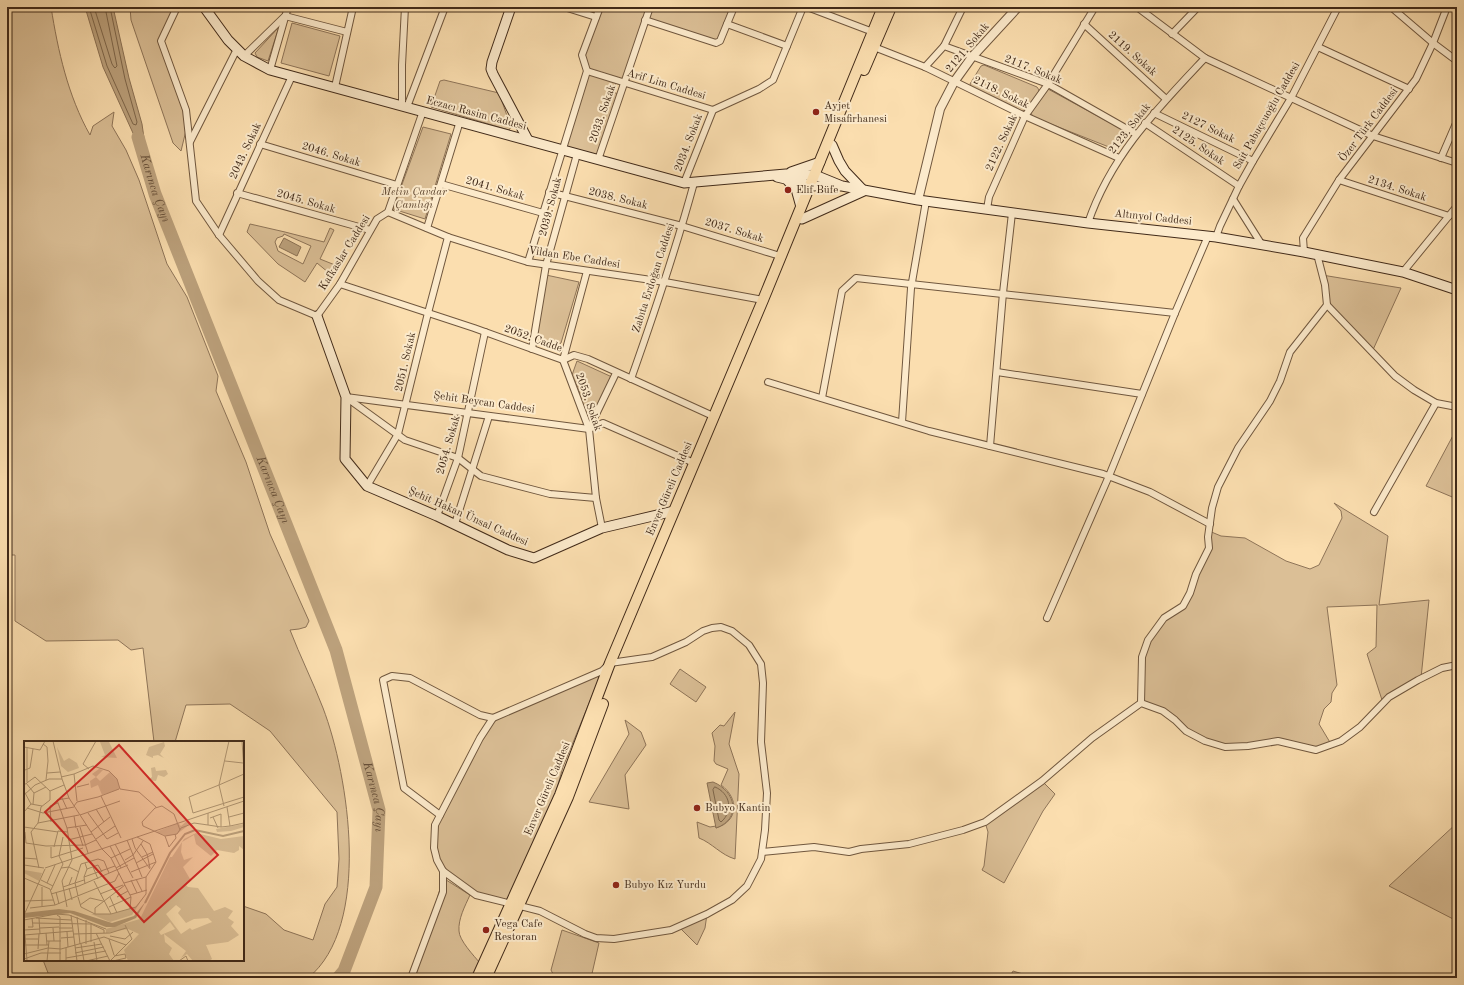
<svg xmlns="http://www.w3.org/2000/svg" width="1464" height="985" viewBox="0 0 1464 985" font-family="'Old Standard TT',serif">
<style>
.green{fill:#dbbf96;stroke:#8e7458;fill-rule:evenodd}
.water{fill:#bca17c;stroke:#8b7154}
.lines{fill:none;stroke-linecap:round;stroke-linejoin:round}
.shore{stroke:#7e664a;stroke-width:1}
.river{stroke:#bca17c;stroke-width:13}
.minor-casing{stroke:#70573e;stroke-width:8}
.tertiary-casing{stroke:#70573e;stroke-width:10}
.secondary-casing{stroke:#412a19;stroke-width:11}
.primary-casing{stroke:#412a19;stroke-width:12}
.minor{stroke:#fceacb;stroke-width:6}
.tertiary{stroke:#fceacb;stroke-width:8}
.secondary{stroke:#fceacb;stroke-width:9}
.primary{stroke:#fbdeaf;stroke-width:10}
.poi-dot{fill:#8f2418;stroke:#fceacb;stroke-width:1.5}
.labels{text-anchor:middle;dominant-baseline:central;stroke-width:4;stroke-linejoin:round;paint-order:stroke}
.street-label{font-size:11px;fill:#412a19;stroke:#fceacb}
.poi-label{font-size:11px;fill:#412a19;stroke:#fceacb;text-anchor:start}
.park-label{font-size:11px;font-style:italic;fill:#604832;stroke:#fceacb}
.water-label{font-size:12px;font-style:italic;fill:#664e37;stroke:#fceacb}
.inset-river{fill:none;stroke:#bca17c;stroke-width:2}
.inset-road{fill:none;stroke:#b19673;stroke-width:1}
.view{fill:#d62828;fill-opacity:0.15;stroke:#d62828;stroke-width:2}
.inset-edge{fill:none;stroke:#412a19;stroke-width:2}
</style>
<rect width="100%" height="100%" fill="#fbdeaf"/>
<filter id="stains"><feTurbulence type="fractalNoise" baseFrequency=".005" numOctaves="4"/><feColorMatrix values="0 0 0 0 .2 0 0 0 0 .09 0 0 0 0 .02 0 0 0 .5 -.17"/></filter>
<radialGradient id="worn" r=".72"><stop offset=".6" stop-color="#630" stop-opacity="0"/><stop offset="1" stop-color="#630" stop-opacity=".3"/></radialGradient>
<g class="green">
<path d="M7,7H51C58,51 68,96 90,135L93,126L114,112L112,126L126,150L139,180L167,264L187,297L218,376L216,391L246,462L270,534L309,621L306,627L299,629L290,630C300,656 313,682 323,708C349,776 372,926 308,978H50L43,960H243V906L266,914L284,930L313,940L325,904L337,887L339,859L337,812L270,731L230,704L186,705L175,742H154L143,648L131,650L118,640L46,641L15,621V555H7Z"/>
<path d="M130,7H176L161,44L189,118L181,151L173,143L131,20Z"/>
<path d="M600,7H734L718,42L645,20L625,82L617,80L613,92L621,95L598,160L562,150L587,71L582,55Z"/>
<path d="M292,23L340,36L329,76L281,63Z"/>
<path d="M279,27L268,61L257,57L255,53Z"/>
<path d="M984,65L1037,87L1039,90L1038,93L1026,110L1022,111L971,87L970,84L981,66Z"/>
<path d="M444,80L499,93L511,127L509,130L431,107L440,81Z"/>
<path d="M1048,89L1125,131L1127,136L1119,149H1114L1033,117L1031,113Z"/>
<path d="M423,127L451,134L425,219L393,209Z"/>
<path d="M250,224L285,232L324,242L330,228L334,230L320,259L335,265L329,273L317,263L305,282L278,264L247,232ZM284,234L311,246L303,264L278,251L275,242L277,238L283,236Z"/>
<path d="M546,275L579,282L561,343L555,347L537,343L535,341Z"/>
<path d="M1322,275L1401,288L1372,352L1327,305Z"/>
<path d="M577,361L612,377L595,412L581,408C582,394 578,388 572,375Z"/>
<path d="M1457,428V499L1426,486Z"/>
<path d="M1334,503L1388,536L1379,605L1429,600L1421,678L1383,703L1367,654L1376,647L1377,605L1327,607L1337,685L1332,693L1331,702L1324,709L1319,724L1331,744L1316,750L1278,741L1225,747L1205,741L1175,720L1141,703L1142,657L1148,640L1164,618L1183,606L1209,548V531L1221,536L1245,538L1286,561L1310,569L1319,565L1342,518L1341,511Z"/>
<path d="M680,669L706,687L696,702L670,684Z"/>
<path d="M601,674L563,767L555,795L536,841L507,902L476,895L443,871L437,860L435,825L493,718Z"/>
<path d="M735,712L729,744L739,774L735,859C721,855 712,843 699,838L697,822L710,827L716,826V828C739,821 739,798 721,785L728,769L716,764L714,761L715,746L712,733L720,725L724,726Z"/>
<path d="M625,720L641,732L646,745L625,775L629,809L589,802L629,734Z"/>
<path d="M1042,781L1055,794L1043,811L1004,883L982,870L984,866L988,832L985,822Z"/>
<path d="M1457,823V921L1389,886Z"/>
<path d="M443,878L470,895C465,906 458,919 459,931C459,940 474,956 480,963L472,978H415Z"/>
<path d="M707,914L705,928L697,945L678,926Z"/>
<path d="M562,930L599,943L591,978H555L551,970Z"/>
<path d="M1013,971L1026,975L1025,978H1009Z"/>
</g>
<g class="water">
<path d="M85,7H113L129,78L142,124L144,138L142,153L103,67Z"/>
<path d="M284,238L301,247L297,256L279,247Z"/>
<path d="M713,782C736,791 742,819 716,828L707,783Z"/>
</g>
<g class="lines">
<g class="shore">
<path d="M89,7L107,66L133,124L136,125L137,122L125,79L110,7"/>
<path d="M94,7L112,64L114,67L115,68L117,66L105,7"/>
<path d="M715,787C730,793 734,811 721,822L719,820L713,790Z"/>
</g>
<path class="river" id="s1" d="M138,137L155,194L336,650L379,810L376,887L344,971L338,978"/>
<defs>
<g id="minor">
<path d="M177,7L161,41L186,110L196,201L219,235L258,281L279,300L317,316L340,284L377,219L388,212L423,111"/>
<path d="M564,7L596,17"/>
<path d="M807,7L873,32"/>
<path d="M1137,7L1205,58L1373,136L1457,163"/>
<path d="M1391,7L1433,43L1457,61"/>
<path d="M645,20L716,43L720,41L734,7"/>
<path d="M727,24L787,46"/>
<path d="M1084,24L1166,99"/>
<path d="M1172,34L1198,7"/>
<path d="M944,46L963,7"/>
<path d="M874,47L925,67L1025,116L1119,158"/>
<path d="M1318,47L1409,89"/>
<path d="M244,56L285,16L347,32"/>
<path d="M925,67L944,46L1048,84L1136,134"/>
<path d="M270,70L288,7"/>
<path d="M587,71L713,110L759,89L773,80L803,7"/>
<path d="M335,87L353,7"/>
<path d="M402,106V65L405,7"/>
<path d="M407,107L445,7"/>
<path d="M1154,113L1253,161"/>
<path d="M1145,123L1239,186"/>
<path d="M190,142L237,49"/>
<path d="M260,144L397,185"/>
<path d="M1441,158L1457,121"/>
<path d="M598,160L650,7"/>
<path d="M1339,180L1449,216"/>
<path d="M684,183L713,110"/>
<path d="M441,184L543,213"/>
<path d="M549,192L682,226L780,256"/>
<path d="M237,193L370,230"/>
<path d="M1233,199L1262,245"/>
<path d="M987,209L989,197L1025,116L1048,84L1095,7"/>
<path d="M388,212L448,237L528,262L665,282L763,300"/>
<path d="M1088,223C1111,155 1157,109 1205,58"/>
<path d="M427,228L460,121"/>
<path d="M219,235L292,76"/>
<path d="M1216,237L1220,226L1239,186L1253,161L1291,98L1338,7"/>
<path d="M1304,252L1303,238L1339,180L1416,79L1433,43L1447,7"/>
<path d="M528,262L587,71L582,55L600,7"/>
<path d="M587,271L563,360L589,429L596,498L602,528"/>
<path d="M1403,272L1457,206"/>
<path d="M340,284L474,328L563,360L574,355L588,359L713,416"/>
<path d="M1327,305L1395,376L1414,390L1436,403L1457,407"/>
<path d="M532,349L546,265L577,154"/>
<path d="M997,372L1142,394"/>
<path d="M631,379C654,314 676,249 694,183"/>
<path d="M768,382L929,431L1103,474L1150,492L1210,524"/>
<path d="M346,397L589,429L603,423L694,463"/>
<path d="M347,398L405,440L458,458L481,476L550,494L596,498"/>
<path d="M822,398L842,291L856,278L1175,313"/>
<path d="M902,422L911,288L926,201"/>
<path d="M589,429L616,373"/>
<path d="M990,446L1003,293L1012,213"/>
<path d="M367,486L398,434L428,313L448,237"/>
<path d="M1374,512L1436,403"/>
<path d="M437,516L458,458L485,332"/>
<path d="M455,524L489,416"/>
<path d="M1047,618L1109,476L1175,313L1208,236"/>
<path d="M721,627L732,631L749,645L761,664L763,683L761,742L767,793L765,830L761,859L747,886L732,900L707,914L671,930L614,939L596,938L585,934L540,911L476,895L443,871L437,860L434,848L435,825L480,738L493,718L602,671L610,663L652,657L686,642L703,631L712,628Z"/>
<path d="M1141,703L1142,657L1148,640L1164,618L1183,606L1190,593L1196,574L1209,548L1208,537L1212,508L1218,487L1238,448L1270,401L1280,381L1290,352L1327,305L1325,285L1317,254"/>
<path d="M440,815L404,788L383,680L392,676L410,678L480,715L493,718"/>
<path d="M762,852L814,847L849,852L861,849L909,844L963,830L985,822L1042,781L1092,738L1141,703L1163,711L1175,720L1186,731L1205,741L1225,747L1248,746L1278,741L1316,750L1341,741L1360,727L1389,697L1418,680L1442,668L1457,665"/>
<path d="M411,978L443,892V871"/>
</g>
<path id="tertiary" d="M918,200L940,109L954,82L972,57L1018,7"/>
<g id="secondary">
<path d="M204,7L228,40L244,56L270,70L684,183L786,174L815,175L842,186L918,200L1088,223L1216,237L1304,252L1403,272L1457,290"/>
<path d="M511,7L492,62L491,69L493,74L528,140"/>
<path d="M791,172L820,162"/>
<path d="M777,177L815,186H839"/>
<path d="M788,181L796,189L801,207"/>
<path d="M802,219L864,191L845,171L839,161L832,145"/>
<path d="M317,316L346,397L345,459L367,486L437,516L508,550L534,558L602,528L674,511"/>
</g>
<g id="primary">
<path d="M864,70L891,7"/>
<path d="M477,978L560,795L610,663L763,300L883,7"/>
<path d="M486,978L568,797L603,704"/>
</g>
</defs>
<use href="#minor" class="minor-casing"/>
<use href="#tertiary" class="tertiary-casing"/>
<use href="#secondary" class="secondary-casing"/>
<use href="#primary" class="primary-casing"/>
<use href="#minor" class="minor"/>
<use href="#tertiary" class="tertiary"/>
<use href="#secondary" class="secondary"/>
<use href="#primary" class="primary"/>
</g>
<g class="poi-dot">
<circle cx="816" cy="112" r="4"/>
<circle cx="788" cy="190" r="4"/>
<circle cx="697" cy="808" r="4"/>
<circle cx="616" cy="885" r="4"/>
<circle cx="486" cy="930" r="4"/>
</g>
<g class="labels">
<g class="street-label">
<text transform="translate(968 48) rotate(-50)">2121. Sokak</text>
<text transform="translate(1132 54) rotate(42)">2119. Sokak</text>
<text transform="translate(1033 70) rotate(22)">2117. Sokak</text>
<text transform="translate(666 85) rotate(17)">Arif Lim Caddesi</text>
<text transform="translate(1001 93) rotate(26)">2118. Sokak</text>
<text transform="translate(476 114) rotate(15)">Eczacı Rasim Caddesi</text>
<text transform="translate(603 114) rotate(-71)">2033. Sokak</text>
<text transform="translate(1267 116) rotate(-60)">Sait Pabuçcuoğlu Caddesi</text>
<text transform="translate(1369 125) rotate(-53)">Özer Türk Caddesi</text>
<text transform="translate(1208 128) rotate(26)">2127 Sokak</text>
<text transform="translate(1130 129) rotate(-52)">2123. Sokak</text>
<text transform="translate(689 143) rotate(-69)">2034. Sokak</text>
<text transform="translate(1002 143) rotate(-65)">2122. Sokak</text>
<text transform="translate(1198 146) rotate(34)">2125. Sokak</text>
<text transform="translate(246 151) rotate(-65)">2043. Sokak</text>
<text transform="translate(331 155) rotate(17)">2046. Sokak</text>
<text transform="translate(495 189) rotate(16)">2041. Sokak</text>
<text transform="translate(1397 189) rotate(18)">2134. Sokak</text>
<text transform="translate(618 199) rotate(14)">2038. Sokak</text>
<text transform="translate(306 202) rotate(16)">2045. Sokak</text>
<text transform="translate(551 207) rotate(-75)">2039. Sokak</text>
<text transform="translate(1153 218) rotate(6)">Altınyol Caddesi</text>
<text transform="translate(734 231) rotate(17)">2037. Sokak</text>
<text transform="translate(345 253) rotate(-58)">Kafkaslar Caddesi</text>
<text transform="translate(574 258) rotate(9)">Vildan Ebe Caddesi</text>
<text transform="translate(654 278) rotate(-72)">Zabıta Erdoğan Caddesi</text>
<text transform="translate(533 339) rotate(20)">2052. Cadde</text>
<text transform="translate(406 362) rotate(-77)">2051. Sokak</text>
<text transform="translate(588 402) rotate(71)">2053. Sokak</text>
<text transform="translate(484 403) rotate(8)">Şehit Beycan Caddesi</text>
<text transform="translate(449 445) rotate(-74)">2054. Sokak</text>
<text transform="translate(670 489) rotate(-67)">Enver Güreli Caddesi</text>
<text transform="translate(468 517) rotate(24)">Şehit Hakan Ünsal Caddesi</text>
<text transform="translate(548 789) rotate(-67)">Enver Güreli Caddesi</text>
</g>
<g class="poi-label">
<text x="824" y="106">Ayjet<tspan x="824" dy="13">Misafirhanesi</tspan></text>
<text x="796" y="190">Elif Büfe</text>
<text x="705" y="808">Bubyo Kantin</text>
<text x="624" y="885">Bubyo Kız Yurdu</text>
<text x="494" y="924">Vega Cafe<tspan x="494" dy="13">Restoran</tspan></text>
</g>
<g class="park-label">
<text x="414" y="192">Metin Çavdar<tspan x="414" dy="13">Çamlığı</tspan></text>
</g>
<g class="water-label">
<text stroke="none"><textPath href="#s1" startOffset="54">Karınca Çayı</textPath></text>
<text stroke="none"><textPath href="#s1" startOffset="378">Karınca Çayı</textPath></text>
<text stroke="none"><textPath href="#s1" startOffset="702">Karınca Çayı</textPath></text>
</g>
</g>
<g transform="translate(24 741)">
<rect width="220" height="220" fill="#fbdeaf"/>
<path d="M76,1H85L93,17L77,16L81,14ZM140,1L141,5L136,13L140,17L134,14L129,15V17L122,14L125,6ZM33,6L40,20L45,17L53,22L55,27L44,31L37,25ZM131,26L132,30L142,29L144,33L140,36L134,34L132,40L124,39L128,36L127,27ZM75,28L79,29L72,36L76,40L86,31L93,38L96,48L78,54L74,44L67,47L66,40L72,36L68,33ZM164,79L166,83L153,93L143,95L132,91L154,82L157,85ZM220,83V86L207,90L193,91L192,88ZM172,92L197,98L220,95V109L215,105V109L210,112L193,109L187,115L172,103L170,94L158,101L157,111L160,119L169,116L159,126L166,138L161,143L164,146L174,147L190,170L201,166L209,170L204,177L210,181L207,185L215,194L204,201L182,204L188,218L185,220H169L163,213L157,217L162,210L140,193L141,201L148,207L145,213L150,220H155H104L100,209L115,193L104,188L82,192V188L116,178L146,116H148L160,98ZM152,164L157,168L154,172L162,182L170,178L184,177L188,181L168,189L166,187L157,193L142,173ZM146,181L151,188L137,194L135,191ZM0,129L18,132L15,140L0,132ZM119,157L108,174L86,181L67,173H87L112,166Z" fill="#dbbf96" fill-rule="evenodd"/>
<path d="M122,160L112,177L91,186H82L46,172L0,177V172L35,168L50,170L88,182L110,175Z" fill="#bca17c"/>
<path class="inset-river" d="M121,162L146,112L161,93L171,89L199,95L220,90"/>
<path class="inset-road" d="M29,0L38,38L45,57L78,108L87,117L107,156L106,168M205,0L195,44L165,56L169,72L220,56M218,0L220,29M19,3L23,6L24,20L22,39M0,6L16,9L21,0M201,20L219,22M65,28L59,23L72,0M1,29L6,27L9,8M23,32L36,31M50,33L69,25L85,30L93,38L96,48L115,51L132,66M37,36L50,33L53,60M3,41V6M2,42L10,52M0,44L11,36L26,50V59L17,66L14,82L7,91L15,127M53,46L65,43M0,50L7,63M26,50L40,44M0,54L11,44L25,38H38M77,55L97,97M38,57L43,68M9,63L10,52L22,46M50,65L53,61L74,56L95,48M200,65L195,44L220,33M3,67L19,72L50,66M72,68L80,81M0,71L7,63L18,65M64,72L83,98L94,92M184,72V84L197,86V73L186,77M56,74L96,60M50,75L52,87M189,76L194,87M205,76L220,72M27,81L26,65L34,62M14,82L55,74M206,85L220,82M0,86L34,91M56,86L64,112M197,86L206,85L203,66M43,87L63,84M53,87L59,105M156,89L150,73L138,65L131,67L118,81L119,85L141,95L153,93L157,87L170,82L184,84M1,91L2,102L22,105L61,104L72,99M67,91L86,76M141,95L145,106L152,97L151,93M113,96L126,103L132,121L122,136M72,98L91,85M108,98L111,107L126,128M44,99L68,93M103,99L118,136M91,103L109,137M117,103L123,113L126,127M86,105L97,127M27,106V117L59,107M30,106L34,90L43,91M118,116L129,111M0,117L13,118M87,117L106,108M101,119L109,114L119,100M61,122L63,128L74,124L78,131M112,122L129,113M0,124L20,127M69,126L74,138M21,127L220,60M37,127L45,126L55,131M92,127L110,117M107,131L132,121M60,136L91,125M0,137L26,148L31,164L6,167M112,138L118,150M17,139L29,145M107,139L113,152M70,140L87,173M23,142L31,124M61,143L60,136L63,128M45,144L60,139M39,146L45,144L48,136M45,147L48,159M27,149L39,123L35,115L39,96M32,151L35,163M27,153L55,145L104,124M76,153L99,144M106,154L123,149M54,155L51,142L57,123L74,118L80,120L85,132M54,156L57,166L71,173H87L112,166L122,153V136L100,142M86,156L93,172M93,156L104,150M0,160L29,159M31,164L91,140L95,132M56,164L66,157L79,160M18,165V146M43,166L38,140L48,119L43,87L33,59L45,57M85,166L107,156M71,173V167L101,144M0,174L21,128M33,174L36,176V220M47,174L53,220M53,176L56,203M12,177L47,179M15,177L16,193M0,179L32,173L45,174L82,188M62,179V203M9,182L67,183L80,189V192M4,186H9L8,177M16,187L35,186M29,187L30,200M35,187H48M0,189L16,188M43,191L44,206M22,192L23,204M72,192L86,220M50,193L86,192L102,187M0,194L49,190M1,194L3,220M86,195L101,198L109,191M37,197L50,196M1,198H14M85,198L90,214M23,200H37M67,201V182M70,201L73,220M57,203L60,220M0,204H25M51,207L78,203M14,208L15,193M51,212L80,206M0,213L24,207L37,208L80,196L102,204M42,217L82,210M0,218L17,212H37M23,220L25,200M42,220V207M62,220L84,215M86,220L108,198L101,184M89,220L102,217L101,213L90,215M155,220L162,215L164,220"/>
<path class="view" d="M95,4L194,114L120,181L21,71Z"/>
<rect width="220" height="220" class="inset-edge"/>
</g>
<rect width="1464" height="985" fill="none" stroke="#fbdeaf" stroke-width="24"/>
<rect x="8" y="8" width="1448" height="969" fill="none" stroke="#412a19" stroke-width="2"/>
<rect x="12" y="12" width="1440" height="961" fill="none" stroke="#412a19"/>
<rect width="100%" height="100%" filter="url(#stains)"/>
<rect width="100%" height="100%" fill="url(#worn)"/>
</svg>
